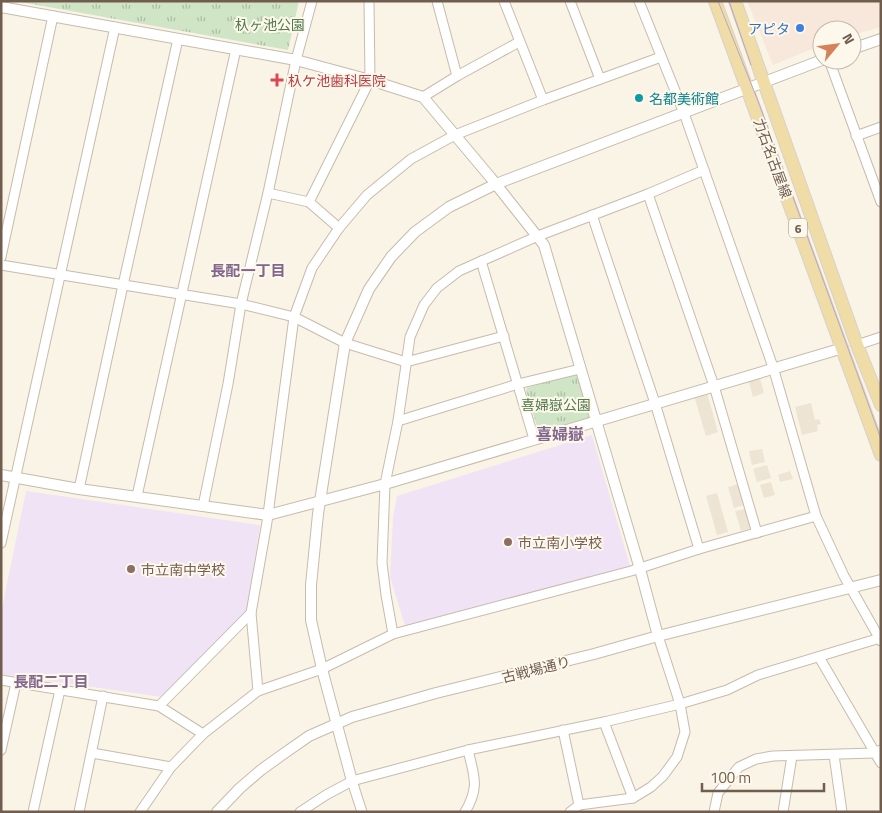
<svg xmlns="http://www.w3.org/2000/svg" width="882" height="813" viewBox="0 0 882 813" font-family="'Titillium Web','Noto Sans JP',sans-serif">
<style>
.residential{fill:#ede4d3}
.commercial{fill:#f8e7db}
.education{fill:#f1e3f6}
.park{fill:url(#park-tufts)}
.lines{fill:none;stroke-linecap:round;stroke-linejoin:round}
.minor-casing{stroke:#c7bbac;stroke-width:11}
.tertiary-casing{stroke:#c7bbac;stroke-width:12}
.primary-casing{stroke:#d7d2cd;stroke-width:14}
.minor{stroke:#fff;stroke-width:9}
.tertiary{stroke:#fff;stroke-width:10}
.primary{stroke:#f0dca6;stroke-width:12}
.tram{stroke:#b8a6c2;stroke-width:1}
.shop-dot{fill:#3f7fe0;stroke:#fdf8ec;stroke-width:2}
.health-dot{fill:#e0444e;stroke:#fdf8ec;stroke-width:2}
.culture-dot{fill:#0f9aa8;stroke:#fdf8ec;stroke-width:2}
.education-dot{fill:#8d6e63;stroke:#fdf8ec;stroke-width:2}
.labels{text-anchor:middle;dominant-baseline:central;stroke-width:4;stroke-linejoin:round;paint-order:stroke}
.shield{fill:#fdf8ec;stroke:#9a8c7d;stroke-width:1}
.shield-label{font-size:12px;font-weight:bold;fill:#705d4e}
.park-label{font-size:14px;fill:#547a4b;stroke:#fdf8ec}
.shop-label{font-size:14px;fill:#366cbe;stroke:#fdf8ec;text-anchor:end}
.health-label{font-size:14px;fill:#be3a42;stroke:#fdf8ec;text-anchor:start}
.culture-label{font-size:14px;fill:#0d838f;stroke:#fdf8ec;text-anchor:start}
.street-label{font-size:14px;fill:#705d4e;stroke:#fdf8ec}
.education-label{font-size:14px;fill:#785e54;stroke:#fdf8ec;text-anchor:start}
.neighbourhood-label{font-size:15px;font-weight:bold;fill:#83668c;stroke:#fdf8ec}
.quarter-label{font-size:16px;font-weight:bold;fill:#83668c;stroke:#fdf8ec}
</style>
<defs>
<pattern id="park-tufts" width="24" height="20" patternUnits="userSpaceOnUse" patternTransform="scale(1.25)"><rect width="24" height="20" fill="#d0e5c6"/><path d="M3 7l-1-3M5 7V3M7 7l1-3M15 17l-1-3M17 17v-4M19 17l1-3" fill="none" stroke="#adbda3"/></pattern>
</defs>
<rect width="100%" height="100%" fill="#f9f4e6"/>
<g class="residential">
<path d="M759,375L764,393L753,397L748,379Z"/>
<path d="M707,393L718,432L706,436L694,396Z"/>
<path d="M811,403L815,420L819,419L821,424L817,425L818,431L802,435L795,407Z"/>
<path d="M762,449L765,462L752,465L749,451Z"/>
<path d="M767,465L771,478L757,482L753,469Z"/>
<path d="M790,471L793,479L780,482L778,475Z"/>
<path d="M771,482L775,495L764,498L760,485Z"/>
<path d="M739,484L744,505L734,508L728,487Z"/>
<path d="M717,493L728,532L717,535L706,496Z"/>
<path d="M745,509L751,528L741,531L735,511Z"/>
</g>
<path class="commercial" d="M747,1H881V27L852,35V30H822V45L773,65Z"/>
<g class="education">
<path d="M592,435L630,566L405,626L390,577L393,518L397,496Z"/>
<path d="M26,491L260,525L246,615L163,697L1,674V613Z"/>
</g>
<g class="park">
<path d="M15,1H299L288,50Z"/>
<path d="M576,373L578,374L591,414L588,419L542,434L539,433L526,391L527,388Z"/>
</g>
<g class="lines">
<defs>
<g id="minor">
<path d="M437,1L457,76"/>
<path d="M504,1L543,100"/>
<path d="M570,1L600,79"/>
<path d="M639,1L684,113L773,367L816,516L844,576L881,641"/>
<path d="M829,60L881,202"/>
<path d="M423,97L457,76L519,42"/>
<path d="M856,136L881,127"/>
<path d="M268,193L309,202L339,228"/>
<path d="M648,194L714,386L757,533"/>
<path d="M309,202L370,80L369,1"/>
<path d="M592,215L655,403L699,549"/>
<path d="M1,257L53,16"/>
<path d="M481,261L534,439"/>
<path d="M1,265L241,304L294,317L345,343L406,362L504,336"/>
<path d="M857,345L881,337"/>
<path d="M398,421L518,384L580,369"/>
<path d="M79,489L123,285L178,39"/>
<path d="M137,496L236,49"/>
<path d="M203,506L228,384L241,304L268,193L296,60L312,1"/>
<path d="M1,543L115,27"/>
<path d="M393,634L386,595L382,563L385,484L398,421L410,337L424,305L437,288L459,271L538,236L648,194L704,170"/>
<path d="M819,657L881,763"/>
<path d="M1,680L159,706L203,734"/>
<path d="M258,691L251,613L267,522L294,317L312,268L339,228L367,195L411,159L455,135L543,100L661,57"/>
<path d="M159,706L251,613"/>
<path d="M604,722L633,798"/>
<path d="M563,730L579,805"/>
<path d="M1,750L16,683"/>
<path d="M92,753L171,767"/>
<path d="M834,755L842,812"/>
<path d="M352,781L362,812"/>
<path d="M33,812L60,690"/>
<path d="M79,812L103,696"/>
<path d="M140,812L171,767L203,734L258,691L322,669L393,634L631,571L699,549L816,516"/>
<path d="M300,812L326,795L352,781L468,750L604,722L680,704L727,690L758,675L880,638"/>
<path d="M465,812C480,787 474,776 468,750"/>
<path d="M570,812L579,805L633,798L651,787L663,776L677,757L685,732L680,704L658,636"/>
<path d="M714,812L718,793L733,774L739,767L756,759L773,756L874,753L881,750"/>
<path d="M783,812L792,756"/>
</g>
<g id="tertiary">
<path d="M1,7L296,60L370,80L423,97L491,178L544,245L640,569L658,636"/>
<path d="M852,49L881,39"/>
<path d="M1,475L79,489L268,515L385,484L843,348"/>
<path d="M352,781L322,669L311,620V585L318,514L345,343L369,289L391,257L415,232L449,207L496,184L822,60"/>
<path d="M217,812L240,788L261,770L279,757L309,736L352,717L436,693L594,654L658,636L881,580"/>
</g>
<g id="primary">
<path d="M715,1L881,455"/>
<path d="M735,1L857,345L881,405"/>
</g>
</defs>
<use href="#minor" class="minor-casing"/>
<use href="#tertiary" class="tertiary-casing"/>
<use href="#primary" class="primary-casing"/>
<use href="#minor" class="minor"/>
<use href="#tertiary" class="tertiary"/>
<use href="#primary" class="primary"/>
<g class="tram">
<path d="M718,1L758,101L881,439"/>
<path d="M729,1L751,65"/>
</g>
</g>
<circle class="shop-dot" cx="800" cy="28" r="5"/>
<path class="health-dot" d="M274.5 72.5h5v5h5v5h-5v5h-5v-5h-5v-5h5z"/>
<circle class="culture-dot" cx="639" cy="98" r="5"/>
<g class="education-dot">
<circle cx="508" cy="542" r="5"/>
<circle cx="131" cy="569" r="5"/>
</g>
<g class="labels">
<rect class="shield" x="789" y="218.5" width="18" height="19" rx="4"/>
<g class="shield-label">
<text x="798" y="228">6</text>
</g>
<g class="park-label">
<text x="270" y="24">杁ヶ池公園</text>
<text x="556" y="404">喜婦嶽公園</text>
</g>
<g class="shop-label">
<text x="790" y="28">アピタ</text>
</g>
<g class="health-label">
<text x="288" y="80">杁ケ池歯科医院</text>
</g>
<g class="culture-label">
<text x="649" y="98">名都美術館</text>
</g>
<g class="street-label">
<text transform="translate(773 158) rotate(70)">力石名古屋線</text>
<text transform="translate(536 669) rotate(-14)">古戦場通り</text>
</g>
<g class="education-label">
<text x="518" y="542">市立南小学校</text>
<text x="141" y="569">市立南中学校</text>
</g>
<g class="neighbourhood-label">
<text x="248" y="270">長配一丁目</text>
<text x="51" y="681">長配二丁目</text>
</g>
<g class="quarter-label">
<text x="560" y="434">喜婦嶽</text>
</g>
</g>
<rect width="882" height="813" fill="none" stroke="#705d4e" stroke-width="5"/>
<g transform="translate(837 45) rotate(61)"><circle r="24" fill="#fdf8ec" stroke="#c5baad"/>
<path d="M0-4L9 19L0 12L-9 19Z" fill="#d5825a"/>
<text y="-8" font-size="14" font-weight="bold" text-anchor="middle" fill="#705d4e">N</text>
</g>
<path d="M702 783v8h122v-8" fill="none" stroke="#705d4e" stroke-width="2.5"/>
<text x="710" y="783" font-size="15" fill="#705d4e" stroke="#fdf8ec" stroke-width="4" paint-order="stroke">100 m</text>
</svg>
